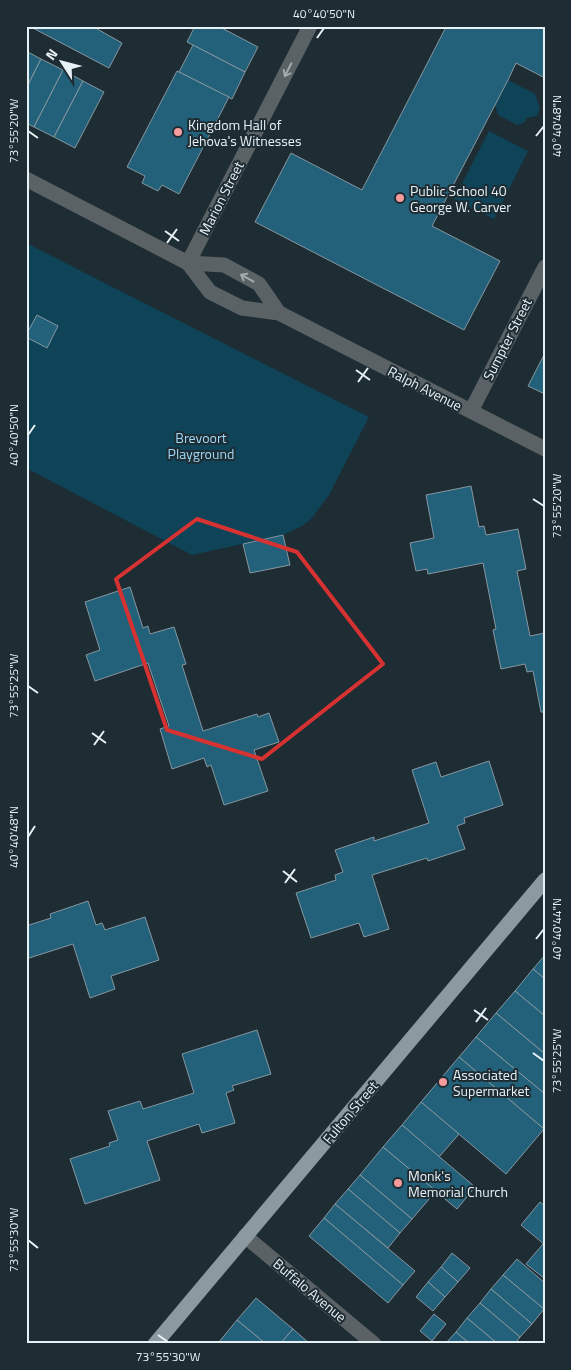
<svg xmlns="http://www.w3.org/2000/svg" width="571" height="1370" viewBox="0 0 571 1370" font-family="'Titillium Web',sans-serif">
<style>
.green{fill:#0e4358}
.building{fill:#23607a;stroke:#8697a0}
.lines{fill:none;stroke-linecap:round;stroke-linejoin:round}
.minor{stroke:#5b6266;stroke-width:15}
.major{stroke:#8b99a1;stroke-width:15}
.oneway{stroke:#a2aaae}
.marked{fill:none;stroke:#d73232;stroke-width:4;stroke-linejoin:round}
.ticks{fill:none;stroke:#e8f1f6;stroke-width:2}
.poi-dot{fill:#f59b9b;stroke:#1e2c33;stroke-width:2}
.labels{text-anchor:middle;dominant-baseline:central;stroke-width:4;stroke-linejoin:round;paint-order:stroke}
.poi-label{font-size:14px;fill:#e8f1f6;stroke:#1e2c33;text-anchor:start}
.street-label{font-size:14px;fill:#e8f1f6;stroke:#1e2c33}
.park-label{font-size:14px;fill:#9ddaf8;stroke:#1e2c33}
.neatline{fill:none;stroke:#e8f1f6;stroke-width:2}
.ticks-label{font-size:12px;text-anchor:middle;fill:#e8f1f6}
</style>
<rect width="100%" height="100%" fill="#1e2c33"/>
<g class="green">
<path d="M508,80L535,94L540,109L537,116L527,118L524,123L517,125L498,115L495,105Z"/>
<path d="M489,131L528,151L494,219L454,199Z"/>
<path d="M26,243L369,417L329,495L311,519L302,526L283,535L192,555L26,468Z"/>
</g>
<g class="building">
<path d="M29,26H92L122,43L109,68Z"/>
<path d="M195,26H218L258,47L245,72L187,42Z"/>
<path d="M445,26H545V78L516,63L508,80L432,226L500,261L464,330L255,222L291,153L362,190L446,27Z"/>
<path d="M193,45L245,72L232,99L179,72Z"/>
<path d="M26,51L41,59L26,89Z"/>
<path d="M41,59L63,70L34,127L26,123V89Z"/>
<path d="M63,70L83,81L54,137L34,127Z"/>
<path d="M177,71L229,97L179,194L162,185L158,191L142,183L145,176L127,167Z"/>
<path d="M83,81L104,92L75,148L54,137Z"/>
<path d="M37,315L58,326L47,348L26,337V335Z"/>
<path d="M545,353V394L528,386Z"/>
<path d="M471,486L479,527L484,526L486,535L518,529L526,569L517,571L530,636L545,633V712H541L533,671L527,672L525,664L501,669L493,630L496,629L483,563L428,574L427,569L416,571L410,543L434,538L426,495Z"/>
<path d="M283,535L290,565L250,573L243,544Z"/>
<path d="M130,587L143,628L148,626L150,634L174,627L186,664L182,665L203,731L257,714L258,717L269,713L279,742L254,750L268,791L224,805L211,765L207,767L204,758L172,769L160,729L169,726L148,663L95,681L86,655L100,650L85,602Z"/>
<path d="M489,761L503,805L464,818L465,823L457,826L465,849L428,861L427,858L372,875L389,929L364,937L359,923L311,938L296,893L336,880L335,875L343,872L335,850L374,837V841L429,823L412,770L436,762L441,777Z"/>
<path d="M88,901L96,925L102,923L105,930L145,917L159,960L111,976L115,989L90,998L73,944L26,959V926L51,918L50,914Z"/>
<path d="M545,955V979L533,969Z"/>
<path d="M533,969L545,979V1016L515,991Z"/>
<path d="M515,991L545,1016V1052L544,1053L496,1013Z"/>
<path d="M496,1013L545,1054V1094L476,1037Z"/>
<path d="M257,1030L271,1074L232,1086L234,1090L226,1093L235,1123L202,1133L199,1124L147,1141L160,1180L85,1204L70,1159L110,1146L109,1143L118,1140L108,1111L140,1101L143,1109L194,1093L182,1054Z"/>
<path d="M476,1037L545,1094V1128L544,1129L459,1057Z"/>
<path d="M459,1057L544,1129L506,1174L421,1102Z"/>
<path d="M421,1102L459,1134L439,1157L402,1125Z"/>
<path d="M402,1125L475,1187L457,1209L383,1147Z"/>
<path d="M383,1147L436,1191L412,1219L360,1175Z"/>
<path d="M360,1175L412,1219L400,1233L348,1189Z"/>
<path d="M348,1189L400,1233L388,1248L335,1204Z"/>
<path d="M540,1202L545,1206V1245L521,1225Z"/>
<path d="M335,1204L415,1271L403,1285L324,1218Z"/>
<path d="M324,1218L403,1285L388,1303L309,1236Z"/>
<path d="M543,1244L545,1245V1279L526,1264Z"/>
<path d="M452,1253L470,1268L458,1282L441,1267Z"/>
<path d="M517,1259L545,1283L544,1309L503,1275Z"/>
<path d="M441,1267L458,1282L445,1297L428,1282Z"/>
<path d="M503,1275L544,1309L532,1324L491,1289Z"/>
<path d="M428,1282L445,1297L433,1311L416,1297Z"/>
<path d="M491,1289L532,1324L520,1337L480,1303Z"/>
<path d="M256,1298L293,1329L280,1344H266L237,1320Z"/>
<path d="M480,1303L520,1337L515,1344H498L467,1318Z"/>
<path d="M434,1314L446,1324L432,1341L420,1331Z"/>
<path d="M467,1318L498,1344H470L456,1332Z"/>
<path d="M237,1320L266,1344H221L219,1342Z"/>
<path d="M293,1329L309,1343L308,1344H280Z"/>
<path d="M456,1332L470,1344H445Z"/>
</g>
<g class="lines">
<g class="minor">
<path d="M26,179L188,263L224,265L259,284L279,313"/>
<path d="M188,263L210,292L242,308L279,313L545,449"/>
<path d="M188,263L310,26"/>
<path d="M471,411L545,267"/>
<path d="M245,1236L374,1344"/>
</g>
<path class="major" d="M155,1344L545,880"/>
</g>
<defs><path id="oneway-shaft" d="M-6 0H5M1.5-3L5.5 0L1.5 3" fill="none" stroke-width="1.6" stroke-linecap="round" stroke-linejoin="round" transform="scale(1.25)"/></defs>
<g class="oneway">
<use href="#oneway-shaft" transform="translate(288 70) rotate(117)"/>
<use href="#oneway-shaft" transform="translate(247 278) rotate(-151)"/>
</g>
<path class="marked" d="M197,519L297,552L383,664L262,759L167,730L116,579Z"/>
<path class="ticks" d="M317,38L324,28M28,131L38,138M536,136L544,126M165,231L179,241M167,243L177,229M356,370L370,380M358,382L368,368M28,435L35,425M533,499L544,506M28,686L38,693M92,733L106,743M94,745L104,731M28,837L35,826M283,871L297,882M285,883L295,869M536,939L544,929M474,1010L488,1020M476,1022L486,1008M533,1053L544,1061M28,1240L38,1248M158,1335L168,1342"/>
<g class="poi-dot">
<circle cx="178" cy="132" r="5"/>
<circle cx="400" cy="198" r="5"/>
<circle cx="443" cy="1082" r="5"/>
<circle cx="398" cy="1183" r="5"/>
</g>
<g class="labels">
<g class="poi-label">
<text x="188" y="124">Kingdom Hall of<tspan x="188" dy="16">Jehova's Witnesses</tspan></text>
<text x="410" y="190">Public School 40<tspan x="410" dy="16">George W. Carver</tspan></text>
<text x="453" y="1074">Associated<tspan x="453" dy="16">Supermarket</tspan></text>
<text x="408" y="1175">Monk's<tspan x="408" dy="16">Memorial Church</tspan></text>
</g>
<g class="street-label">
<text transform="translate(221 198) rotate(-63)">Marion Street</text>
<text transform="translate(507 339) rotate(-63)">Sumpter Street</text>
<text transform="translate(425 388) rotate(27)">Ralph Avenue</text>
<text transform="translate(350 1112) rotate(-50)">Fulton Street</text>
<text transform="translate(310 1290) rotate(40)">Buffalo Avenue</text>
</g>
<g class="park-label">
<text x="201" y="437">Brevoort<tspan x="201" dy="16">Playground</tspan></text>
</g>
</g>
<rect width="571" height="1370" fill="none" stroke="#1e2c33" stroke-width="55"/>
<g transform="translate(62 62) rotate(306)" stroke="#1e2c33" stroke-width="4" paint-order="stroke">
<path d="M0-4L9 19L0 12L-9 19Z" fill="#e8f1f6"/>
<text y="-8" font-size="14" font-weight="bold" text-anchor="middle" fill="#e8f1f6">N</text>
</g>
<rect x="28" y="28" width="516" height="1314" class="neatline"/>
<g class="ticks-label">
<text x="324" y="18">40°40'50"N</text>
<text transform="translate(557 126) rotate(-90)" y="4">40°40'48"N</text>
<text transform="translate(14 131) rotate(-90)" y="4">73°55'20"W</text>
<text transform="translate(14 435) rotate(-90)" y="4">40°40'50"N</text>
<text transform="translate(557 506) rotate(-90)" y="4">73°55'20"W</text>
<text transform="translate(14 686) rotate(-90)" y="4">73°55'25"W</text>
<text transform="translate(14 837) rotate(-90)" y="4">40°40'48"N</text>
<text transform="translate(557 929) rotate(-90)" y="4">40°40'44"N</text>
<text transform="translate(557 1061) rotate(-90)" y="4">73°55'25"W</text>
<text transform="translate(14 1240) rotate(-90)" y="4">73°55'30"W</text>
<text x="168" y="1361">73°55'30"W</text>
</g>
</svg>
